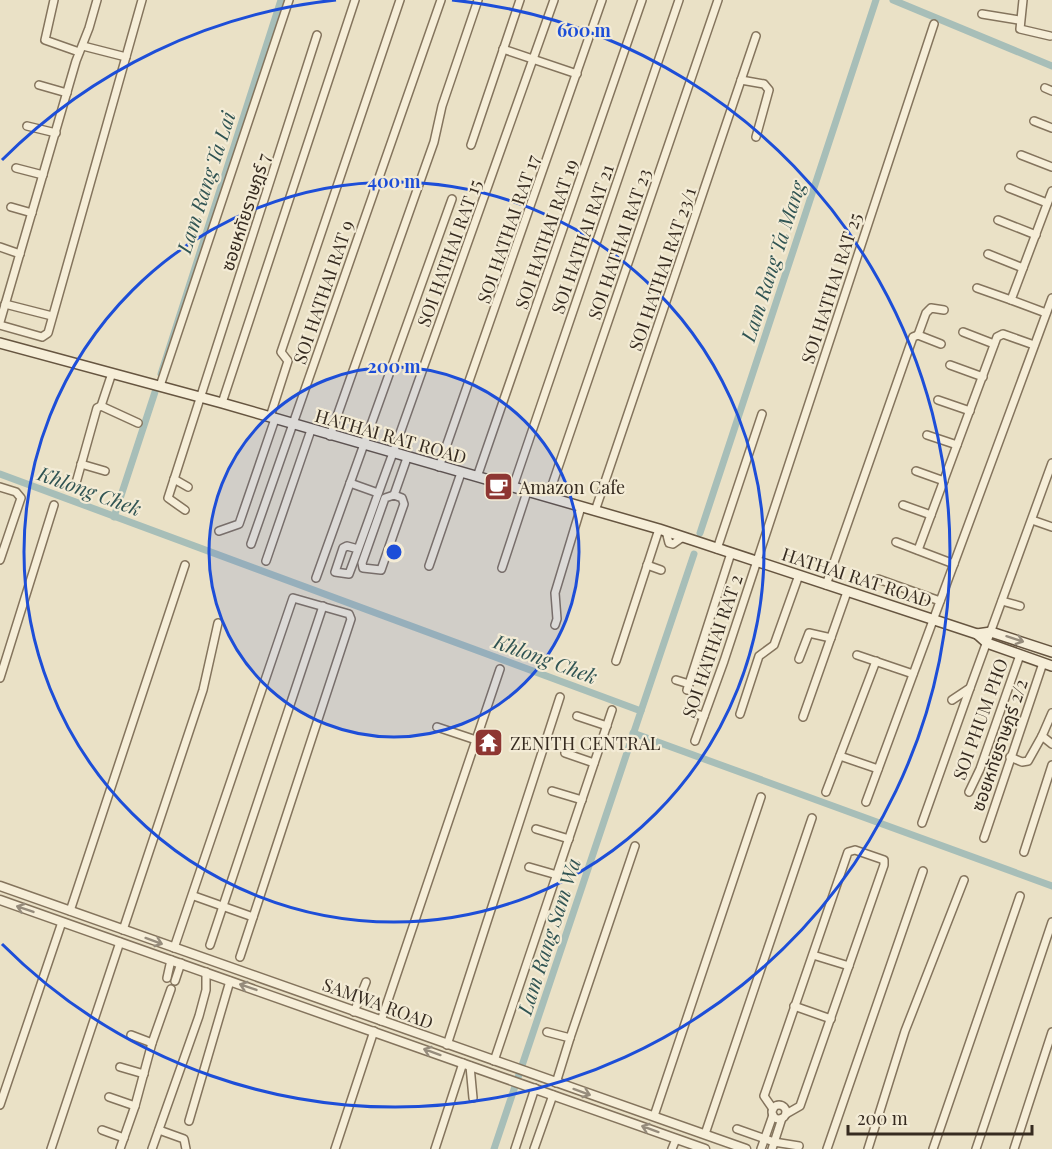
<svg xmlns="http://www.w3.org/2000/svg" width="1052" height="1149" viewBox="0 0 1052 1149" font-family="'Playfair Display','Noto Sans Thai',serif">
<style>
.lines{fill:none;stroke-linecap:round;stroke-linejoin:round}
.canal{stroke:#a7beb8;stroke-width:7}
.minor-casing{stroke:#84745d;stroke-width:10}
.tertiary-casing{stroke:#84745d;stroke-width:11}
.secondary-casing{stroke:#665540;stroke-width:12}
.minor{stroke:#f6eed8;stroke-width:7}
.tertiary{stroke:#f6eed8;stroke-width:8}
.secondary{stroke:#f6eed8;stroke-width:9}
.oneway{stroke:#968c7c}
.ring{fill:none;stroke:#1d4ed8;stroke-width:3}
.labels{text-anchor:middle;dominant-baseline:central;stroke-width:4.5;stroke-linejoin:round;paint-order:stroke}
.street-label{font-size:18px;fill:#362b20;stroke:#f3ebd5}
.poi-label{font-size:18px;fill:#362b20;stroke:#f3ebd5;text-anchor:start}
.water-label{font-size:20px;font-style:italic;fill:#305453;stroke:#f3ebd5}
.centre{fill:#1d4ed8;stroke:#f3ebd5;stroke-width:3}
.ring-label{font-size:18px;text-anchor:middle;font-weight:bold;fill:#1d4ed8;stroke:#f3ebd5;stroke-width:4.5;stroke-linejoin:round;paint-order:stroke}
</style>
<rect width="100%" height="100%" fill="#eae1c6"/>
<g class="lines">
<g class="canal">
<path d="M893,0L1052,66"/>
<path d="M161,374L281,0"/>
<path d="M0,474L641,711L494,1149"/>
<path d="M114,517L155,392"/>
<path d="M700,533L876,0"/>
<path d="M641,711L694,554"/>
<path d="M633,733L1052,886"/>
</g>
<defs>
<g id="minor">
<path d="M54,0L45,40L79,52"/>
<path d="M1023,0L1020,29L1050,36"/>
<path d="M982,14L1019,20"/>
<path d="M83,46L126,57"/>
<path d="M503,49L577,74"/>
<path d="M741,80L764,84L769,90L756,137"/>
<path d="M39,85L67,93"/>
<path d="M1045,88L1052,91"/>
<path d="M1034,121L1052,128"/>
<path d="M27,126L56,133"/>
<path d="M471,145L520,0"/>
<path d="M1021,155L1052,167"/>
<path d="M16,168L43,175"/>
<path d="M1009,188L1047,203"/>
<path d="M11,207L32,213"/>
<path d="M998,220L1036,235"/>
<path d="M0,247L20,254"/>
<path d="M988,254L1023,268"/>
<path d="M977,288L1011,300"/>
<path d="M5,304L52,316"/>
<path d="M1046,313L1011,300L1052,191"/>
<path d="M0,322L76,61L89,28L97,0"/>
<path d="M0,325L42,337L48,333L142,0"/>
<path d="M963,332L994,344"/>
<path d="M918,335L926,313L931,308L944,310"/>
<path d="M950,365L983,377"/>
<path d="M160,386L289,0"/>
<path d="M938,400L970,411"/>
<path d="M222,403L355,0"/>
<path d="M101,406L138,423"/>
<path d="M270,417L288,361L281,352L400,0"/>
<path d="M927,435L957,445"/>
<path d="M330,436L434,142L442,106L478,0"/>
<path d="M81,464L105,471"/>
<path d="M439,467L602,0"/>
<path d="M916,471L944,481"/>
<path d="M477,477L642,0"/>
<path d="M174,479L188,487"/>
<path d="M76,483L97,408L101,406L112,373"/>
<path d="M350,483L378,493"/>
<path d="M0,487L16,492L21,498L0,560"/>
<path d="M513,487L679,0"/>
<path d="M394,495L402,498L404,504L381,570L363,568L362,563L385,498Z"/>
<path d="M394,495L407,458"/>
<path d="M548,497L718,0"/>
<path d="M903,505L931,515"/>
<path d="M185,510L168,498L317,35"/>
<path d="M595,511L756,36"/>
<path d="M1032,520L1052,527"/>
<path d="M219,531L239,524L275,419"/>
<path d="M666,531L669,543L673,544L683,537"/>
<path d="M896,542L954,564"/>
<path d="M251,544L441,0"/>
<path d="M358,549L347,546L343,548L335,572L349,574C364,534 378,493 393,453L554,0"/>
<path d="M717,549L762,414"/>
<path d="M918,550L997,337L1003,334L1034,345"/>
<path d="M266,561L311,430"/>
<path d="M647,565L661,570"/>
<path d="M429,566L461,473"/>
<path d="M502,568L527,492"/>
<path d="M316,578L452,199"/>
<path d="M878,579L940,601"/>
<path d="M826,585L913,337L918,335L941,344"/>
<path d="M1002,601L1020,606"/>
<path d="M555,625L557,619L555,593L581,507"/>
<path d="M857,655L913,674"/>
<path d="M799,659L809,633L831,638"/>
<path d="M616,661L659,529"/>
<path d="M0,678L54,505"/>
<path d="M676,680L689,684"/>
<path d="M687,690L731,553"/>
<path d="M952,700L970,688L1052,463"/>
<path d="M1052,713L1042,736L1052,744"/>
<path d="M695,714L704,716"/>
<path d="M740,714L759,656L774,645L799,575"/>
<path d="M577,716L607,726"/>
<path d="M803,717L847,592"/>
<path d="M437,727L476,740"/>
<path d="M695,741L724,661L934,24"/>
<path d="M565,753L594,763"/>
<path d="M840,756L878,769"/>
<path d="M1010,757L1022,762L1028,761L1042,736"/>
<path d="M552,791L582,800"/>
<path d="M826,792L876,661"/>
<path d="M969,792L980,769L1020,655"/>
<path d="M866,802L1052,298"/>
<path d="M922,823L970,688"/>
<path d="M536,829L569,839"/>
<path d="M984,838L1043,663"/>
<path d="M1024,852L1052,765"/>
<path d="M529,867L557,875"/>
<path d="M194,896L253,917"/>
<path d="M70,911L185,565"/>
<path d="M123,930L203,690L218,623"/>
<path d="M210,945L323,606"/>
<path d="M174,948L293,598L349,614L351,619L240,957"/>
<path d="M813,955L849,966"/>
<path d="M167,978L171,960"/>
<path d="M175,981L181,963"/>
<path d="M794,1006L831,1019"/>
<path d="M354,1012L366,982"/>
<path d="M381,1021L500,669"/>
<path d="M547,1032L570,1038L556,1083"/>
<path d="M131,1035L152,1043"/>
<path d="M570,1038L635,846"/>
<path d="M447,1045L560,697"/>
<path d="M494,1061L612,710"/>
<path d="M470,1066L473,1098"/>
<path d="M120,1067L144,1074"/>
<path d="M109,1097L135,1106"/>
<path d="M0,1105L62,922"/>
<circle cx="779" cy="1112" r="7"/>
<path d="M773,1109L764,1096L848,852L855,850L884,860V865L800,1106L786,1114"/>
<path d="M654,1116L761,797"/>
<path d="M189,1121L230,981"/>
<path d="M737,1129L774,1142L799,1146"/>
<path d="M102,1130L124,1138"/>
<path d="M159,1130L184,1139L186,1149"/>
<path d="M705,1134L812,818"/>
<path d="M51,1149L120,942"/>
<path d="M120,1149L135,1106L152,1043L171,989"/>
<path d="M152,1149L199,1016L206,990V972"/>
<path d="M335,1149L374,1031"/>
<path d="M435,1149L463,1063"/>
<path d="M515,1149L535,1088"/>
<path d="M534,1149L553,1095"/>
<path d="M672,1149L676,1139"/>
<path d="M761,1149L773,1115"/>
<path d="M772,1149L782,1118"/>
<path d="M827,1149L923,871"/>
<path d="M868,1149L905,1031L964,880"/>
<path d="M933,1149L1020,896"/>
<path d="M976,1149L1052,922"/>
<path d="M1014,1149L1052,1032"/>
</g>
<g id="tertiary">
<path d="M0,886L746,1149"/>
<path d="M0,900L705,1149"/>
</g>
<g id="secondary">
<path d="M0,343L222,403L659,529L977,634L991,632L1052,652"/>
<path d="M977,634L987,643L1052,666"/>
</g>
</defs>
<use href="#minor" class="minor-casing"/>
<use href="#tertiary" class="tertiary-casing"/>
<use href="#secondary" class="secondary-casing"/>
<use href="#minor" class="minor"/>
<use href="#tertiary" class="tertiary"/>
<use href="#secondary" class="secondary"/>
</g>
<defs><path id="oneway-shaft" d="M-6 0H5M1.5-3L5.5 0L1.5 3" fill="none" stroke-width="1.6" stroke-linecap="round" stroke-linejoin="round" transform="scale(1.5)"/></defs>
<g class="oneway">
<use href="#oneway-shaft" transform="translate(1015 639) rotate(18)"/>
<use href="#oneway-shaft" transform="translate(25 909) rotate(-161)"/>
<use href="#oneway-shaft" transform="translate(154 941) rotate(20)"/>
<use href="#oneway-shaft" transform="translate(248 987) rotate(-161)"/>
<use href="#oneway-shaft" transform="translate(432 1052) rotate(-160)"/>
<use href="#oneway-shaft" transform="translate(582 1092) rotate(20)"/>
<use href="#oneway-shaft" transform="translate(650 1129) rotate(-160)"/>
</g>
<circle cx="394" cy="552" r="185" fill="#1d4ed8" fill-opacity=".12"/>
<g class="ring">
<circle cx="394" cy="552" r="185"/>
<circle cx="394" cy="552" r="370"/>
<path d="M2 160A555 555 0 0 1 336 0M452 0A555 555 0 1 1 2 944"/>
</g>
<defs>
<symbol id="cafe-square" viewBox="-11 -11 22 22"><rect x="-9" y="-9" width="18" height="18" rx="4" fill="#8e3632" stroke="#f3ebd5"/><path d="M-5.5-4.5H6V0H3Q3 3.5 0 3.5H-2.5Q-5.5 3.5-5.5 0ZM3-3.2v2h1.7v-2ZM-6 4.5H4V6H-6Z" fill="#fff"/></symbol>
<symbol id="temple-square" viewBox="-11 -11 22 22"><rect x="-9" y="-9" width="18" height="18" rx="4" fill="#8e3632" stroke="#f3ebd5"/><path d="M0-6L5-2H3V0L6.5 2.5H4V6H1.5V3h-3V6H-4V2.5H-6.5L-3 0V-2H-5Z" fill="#fff"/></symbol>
</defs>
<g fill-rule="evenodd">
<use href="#cafe-square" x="482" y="470" width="33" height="33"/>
<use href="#temple-square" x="472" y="726" width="33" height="33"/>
</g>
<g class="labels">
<g class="street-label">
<text transform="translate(245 212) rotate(-72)">ซอยหทัยราษฎร์ 7</text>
<text transform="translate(508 229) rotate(-71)">SOI HATHAI RAT 17</text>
<text transform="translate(546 234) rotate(-71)">SOI HATHAI RAT 19</text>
<text transform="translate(582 239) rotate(-71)">SOI HATHAI RAT 21</text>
<text transform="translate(619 244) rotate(-71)">SOI HATHAI RAT 23</text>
<text transform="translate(449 253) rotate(-70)">SOI HATHAI RAT 15</text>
<text transform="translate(662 269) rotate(-71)">SOI HATHAI RAT 23/1</text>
<text transform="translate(831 288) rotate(-72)">SOI HATHAI RAT 25</text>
<text transform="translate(323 292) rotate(-71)">SOI HATHAI RAT 9</text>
<text transform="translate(391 436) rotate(16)">HATHAI RAT ROAD</text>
<text transform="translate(857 577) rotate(18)">HATHAI RAT ROAD</text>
<text transform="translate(712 646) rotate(-71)">SOI HATHAI RAT 2</text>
<text transform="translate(980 719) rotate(-70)">SOI PHUM PHO</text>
<text transform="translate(999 745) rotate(-71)">ซอยหทัยราษฎร์ 2/2</text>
<text transform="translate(378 1003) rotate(20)">SAMWA ROAD</text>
</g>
<g class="poi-label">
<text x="519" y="487">Amazon Cafe</text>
<text x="510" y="743">ZENITH CENTRAL</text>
</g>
<g class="water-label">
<text transform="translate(205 182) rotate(-72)">Lam Rang Ta Lai</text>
<text transform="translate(772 261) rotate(-72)">Lam Rang Ta Mang</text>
<text transform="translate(90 490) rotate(20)">Khlong Chek</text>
<text transform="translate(546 658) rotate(20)">Khlong Chek</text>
<text transform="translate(548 936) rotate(-72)">Lam Rang Sam Wa</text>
</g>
</g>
<circle cx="394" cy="552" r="9" class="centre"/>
<g class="ring-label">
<text x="584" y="37">600 m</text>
<text x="394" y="188">400 m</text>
<text x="394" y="373">200 m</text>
</g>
<path d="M848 1125v9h184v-9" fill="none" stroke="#362b20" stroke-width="3"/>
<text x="857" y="1125" font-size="18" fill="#362b20" stroke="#f3ebd5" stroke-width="4.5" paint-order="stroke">200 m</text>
</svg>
